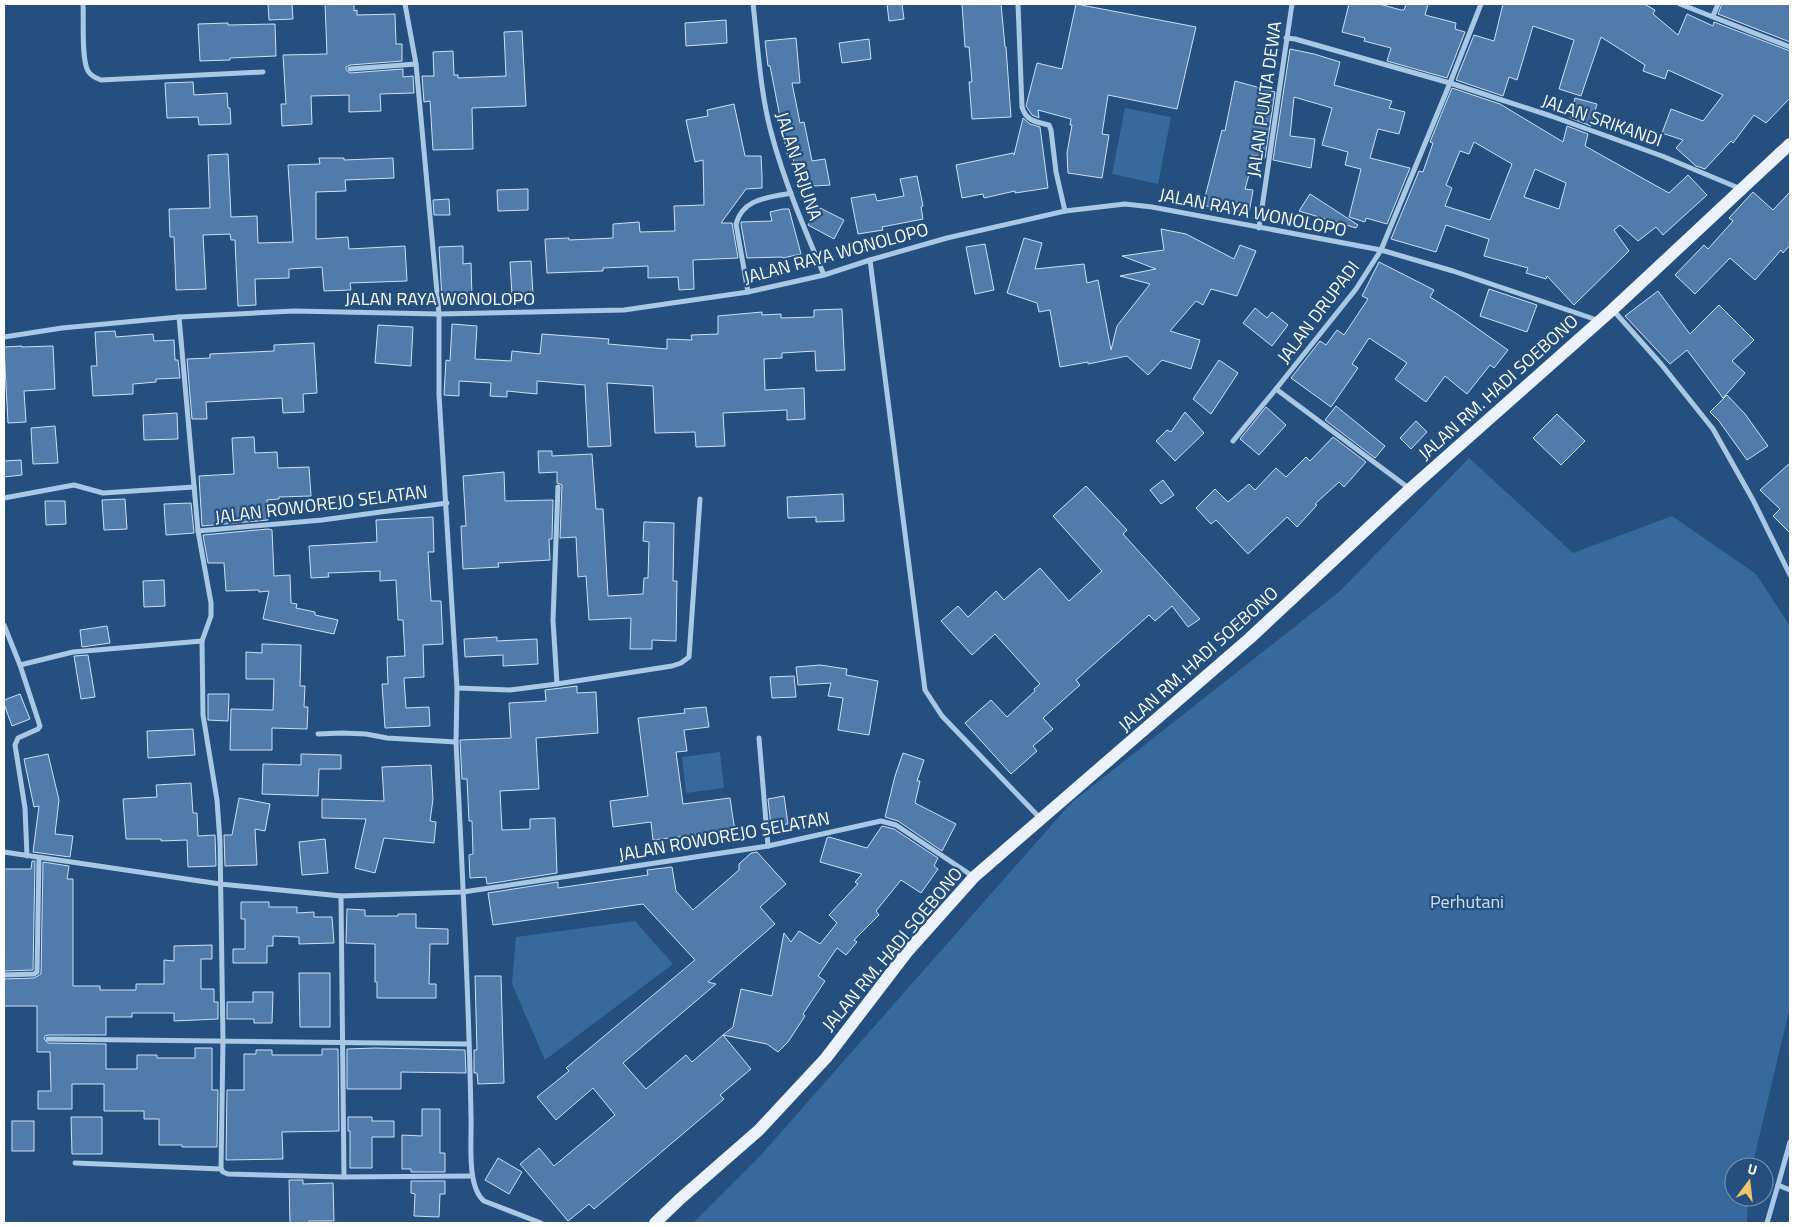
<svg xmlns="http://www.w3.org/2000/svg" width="1794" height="1227" viewBox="0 0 1794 1227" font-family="'Titillium Web',sans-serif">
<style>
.green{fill:#38699c}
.building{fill:#507baa;stroke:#cde0f5;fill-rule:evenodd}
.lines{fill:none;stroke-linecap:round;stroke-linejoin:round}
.minor{stroke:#aac7e6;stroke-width:5}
.primary{stroke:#ebf2fd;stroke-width:12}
.labels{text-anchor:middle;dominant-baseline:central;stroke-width:4.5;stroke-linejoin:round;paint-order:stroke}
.street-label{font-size:18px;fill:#fff;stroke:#244f7f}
.park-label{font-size:18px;fill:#cde0f5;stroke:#244f7f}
</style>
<rect width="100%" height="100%" fill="#244f7f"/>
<g class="green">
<path d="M1125,108L1171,117L1158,184L1112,174Z"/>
<path d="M1469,458L1573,553L1672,516L1756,574L1790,626V1013L1788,1015L1752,1167H1734V1197H1748L1747,1223H693L761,1155L1071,803L1340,591Z"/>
<path d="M720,752L724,788L686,793L682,757Z"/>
<path d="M635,921L673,964L545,1060L512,984L516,937Z"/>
</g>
<g class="building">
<path d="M268,4H292L293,19L269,20Z"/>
<path d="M325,4H354V11L357,10V15L395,14L396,44H402V61L350,65L346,67V70L350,73L403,69V77L413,76L414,93L380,94L381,111L349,112V95L311,96L312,124L282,126L281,104H286L283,55L327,54Z"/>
<path d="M887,4H902L904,19L889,21Z"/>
<path d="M962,4H1001L1005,47H1006L1011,117L972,119L969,82H972L969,47H965Z"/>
<path d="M1076,4L1196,27L1177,109L1108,95L1102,134L1109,135L1102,178L1068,173L1067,153L1072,125H1070L1071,119L1038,110L1039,118L1032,115L1026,106L1037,63L1062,69Z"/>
<path d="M1349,4H1379L1401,10H1404L1406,4H1428L1425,15L1456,23L1455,29L1465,32L1447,78L1387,61L1391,48L1364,41L1365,38L1342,32Z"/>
<path d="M1503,4H1644L1655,10L1653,14L1678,35L1687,14L1713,26L1714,22L1790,51V98L1766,123L1754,115L1733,143L1731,141L1705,169L1696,166L1676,148L1683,140L1662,133L1671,109L1703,121L1723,95L1668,70L1665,79L1643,71L1645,65L1601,37L1581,96L1559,89L1574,40L1533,26L1517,80L1509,77L1503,96L1456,80L1474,35L1494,41Z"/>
<path d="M1722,4H1790V42L1718,14Z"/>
<path d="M726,20L727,43L686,46L685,23Z"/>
<path d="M228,23V25L275,24L276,56L230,58V60L200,61L198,24Z"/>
<path d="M522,31L526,106L472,108L473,149L433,150L430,101L424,102L422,76H434L433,52L453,51L454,75H458V78L506,76L504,32Z"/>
<path d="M796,38L800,83H792L800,123L804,122L812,161L825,159L830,185L799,187L793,158H788L770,66H768L765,41Z"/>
<path d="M869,39L871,59L842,63L839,43Z"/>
<path d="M1290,49L1314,54L1340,62L1334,85L1392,101L1389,108L1405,112L1399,134L1378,129L1370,158L1410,168L1387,224L1366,218L1365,222L1349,217L1361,169L1345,165L1348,152L1322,145L1332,108L1294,97L1290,136L1315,139L1311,168L1273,160Z"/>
<path d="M1235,81L1275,92L1265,158L1252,155L1254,157L1245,189L1253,190L1249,213L1234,210L1233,213L1203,205L1222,130L1225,131Z"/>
<path d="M193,82L194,95L227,93L228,108H230L231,124L199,125L198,117L167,118L165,83Z"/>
<path d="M1452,88L1500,104L1563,142L1567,126L1588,134L1585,146L1669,193L1688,175L1707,195L1663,235L1656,227L1638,241L1620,225L1614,230L1629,251L1574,305L1547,276L1546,279L1526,273L1528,268L1484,256L1489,239L1446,225L1436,252L1391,239L1419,171L1423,172L1433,143L1430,142ZM1474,142L1512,164L1490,220L1445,206L1452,188L1446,185L1460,151L1469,154ZM1535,169L1566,183L1559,209L1524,197Z"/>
<path d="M1575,98L1597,104L1591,126L1570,118Z"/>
<path d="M734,104L745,156H761L762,175V188L746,189L721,223H732L738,258L693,260L694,289L679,290L678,277L648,278V266L603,268V271L547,273L545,239L569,238V240L613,238V224L639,222L640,232L675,231L674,206L704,205L703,160L695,162L686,120L708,116L707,110Z"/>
<path d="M1023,118L1030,124L1040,127L1048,188L1015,193V191L984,198L983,194L962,198L956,165L1013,153L1014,155Z"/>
<path d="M228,154L231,217L257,216L258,243L293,242L288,165L320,164L319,158H344V160L393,158L394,178L345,180L346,191L316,192V239L348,237L349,249L405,246L407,281L350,283L351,290L324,291L322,267L289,269V278L255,279L256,305L238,306L235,240H231L230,234L203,235L206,289L176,290L174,237H170L169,209L210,208L208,155Z"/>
<path d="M917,176L923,206L921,207L923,219L882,227L883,230L858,234L851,198L875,194L877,201L904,196L900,179Z"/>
<path d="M528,189V210L498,211L497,190Z"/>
<path d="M1753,192L1773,210L1790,192V245L1783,253L1781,250L1755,280L1730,258L1695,294L1675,275L1704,245L1708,249L1733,221L1729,218Z"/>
<path d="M1310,194L1358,225L1356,228L1299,211Z"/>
<path d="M449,199L450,215H434L433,200Z"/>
<path d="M818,207L844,220L834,239L808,225Z"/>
<path d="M783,209H789L801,254L783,258L782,257L747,258L741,224V222L772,221L770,212Z"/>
<path d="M1161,229L1186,234L1234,259L1240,245L1256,251L1237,296L1211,289L1203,305L1196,301L1170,331L1200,340L1191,369L1162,360L1148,375L1127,356L1088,364V362L1060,367L1050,310L1039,312L1037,303L1007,293L1024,238L1042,243L1035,269L1084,264L1087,283L1098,280L1111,350L1117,326L1150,284L1120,276L1156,269L1122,256L1164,250Z"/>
<path d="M985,244L994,290L975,294L966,247Z"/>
<path d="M463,246V264L471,263L472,298L442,299L439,247Z"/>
<path d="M531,261L533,294L512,295L510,262Z"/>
<path d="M1379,262L1434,290L1430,297L1457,314L1508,350L1494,368L1490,365L1467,394L1445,376L1426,402L1395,379L1407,363L1369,338L1352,364L1358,368L1331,407L1291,378L1320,341L1326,345L1337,330L1344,335L1368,299L1362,296Z"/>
<path d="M1489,289L1537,305L1527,332L1480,316Z"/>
<path d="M1658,291L1690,334L1719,305L1754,340L1732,361L1745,373L1723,398L1687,350L1670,364L1625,316Z"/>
<path d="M1255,308L1267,318L1272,312L1288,325L1272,346L1243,323Z"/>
<path d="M842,309L845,370L816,371L815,351L782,353V358L764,359L765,390L804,388L805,419L787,420V410L723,413L725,446L696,447L695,432L655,433L653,386L607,383L611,446L588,447L585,385L537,381V394L507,391V397L490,396L491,383L459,381V396L444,395L446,360L450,361L452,324L477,326L475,359L511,361L512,351L540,354L542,334L609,339L608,344L667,349V339L692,340L691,335L718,334V316L762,312V315L781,314V318L814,317V310Z"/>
<path d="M378,325L413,327L411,366L375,363Z"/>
<path d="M115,331L116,337L153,334L154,341L174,340L175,360H178L180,378L156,379V382L133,384V394L93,396L91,366H97L95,332Z"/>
<path d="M314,343L317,393L303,394L304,412L283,413L282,398L206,402L207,419H192L187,359L210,358V354L274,351V345Z"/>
<path d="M22,346V347L53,346L55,389L24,391L26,422L8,423L4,347Z"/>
<path d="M1219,360L1238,373L1211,414L1193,399Z"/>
<path d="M1727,395L1745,414L1768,446L1747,460L1719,421L1710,412Z"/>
<path d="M1336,406L1385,446L1375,458L1325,420Z"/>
<path d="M1266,407L1286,425L1259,455L1240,439Z"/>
<path d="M1185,412L1204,433L1175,461L1156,441L1167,430L1171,432Z"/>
<path d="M177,413L178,439L144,440L143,415Z"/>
<path d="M1557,414L1585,441L1561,465L1533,438Z"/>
<path d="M1416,421L1427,432L1411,449L1400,438Z"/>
<path d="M55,426L58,463L33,464L31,428Z"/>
<path d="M254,437L255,453L277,452L278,468L309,467L311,496L279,497V499L267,500L268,520L202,526L199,476L234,474L232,438Z"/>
<path d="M1333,437L1366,462L1344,487L1339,482L1315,504L1317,505L1297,527L1287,517L1248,554L1216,520L1211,524L1196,508L1215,489L1228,502L1249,484L1255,490L1276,468L1286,477L1306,457L1310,461Z"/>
<path d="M538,451H552V456L592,454L596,509H603L608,596L643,594L644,578H648L649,542L643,541L644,522L674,523L673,581H677L676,641L652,640V649H630L631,618L589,620L586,576L578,577L576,537L560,538L562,485L557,483V472L539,473Z"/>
<path d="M21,460L22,475L4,477V461Z"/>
<path d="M1790,463V533L1773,516L1780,509L1760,490Z"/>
<path d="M504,472L505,501L553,500L552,539H549L550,560L498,563L499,567L463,569L461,526H466L463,476Z"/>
<path d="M1163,480L1174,495L1161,504L1150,490Z"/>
<path d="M1086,486L1127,530L1123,534L1200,619L1188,627L1172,606L1155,621L1149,615L1076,680L1080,685L1043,718L1053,729L1033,746L1037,751L1011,774L965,723L991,700L1007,717L1035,691L1034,689L1040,684L995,634L972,655L941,621L958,606L968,617L996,591L1004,600L1040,568L1069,601L1102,571L1053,516Z"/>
<path d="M843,494L844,521L816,522V517L788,518L787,497Z"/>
<path d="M125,499L127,529L104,530L102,500Z"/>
<path d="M45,501H65L66,524L46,525Z"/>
<path d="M191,503L194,533L166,535L164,504Z"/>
<path d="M433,517L434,552H428L431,601H441L443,644L423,645L424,677L404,678L406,708L429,707L430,726L385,728L382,684H388L387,657L405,656L403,620H398L396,580L380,581V571L328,573L329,577L311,578L309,546L377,542L376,520Z"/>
<path d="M268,529L272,530L274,576L290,575L291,603L297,604L296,608L315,612V615L338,620L334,634L263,619L269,591L259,592V590L226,591L224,563H208L203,535Z"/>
<path d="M164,580L165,606L144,607L143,581Z"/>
<path d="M107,626L110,643L82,647L80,630Z"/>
<path d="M497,637V641L537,639L538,664L503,666V655L465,657L464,639Z"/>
<path d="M262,644L301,645L300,686H305L304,707H308L307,729L272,728V750H230L231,709L273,710L274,679H246V652L262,653Z"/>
<path d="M88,655L95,697L81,699L74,656Z"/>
<path d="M820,665L847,669L846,675L878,681L869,735L838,730L843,698L828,696L831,683L798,685L796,667Z"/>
<path d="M794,676L796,697L772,698L770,677Z"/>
<path d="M577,686V693L596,692L598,733L536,738L539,789L500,791L502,830L530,829V819L555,818L557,873L487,884L486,877L470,878L469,855L473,854L472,821H469L467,779H462L460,740L511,738L509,703L546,701L545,690Z"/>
<path d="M20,694L30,719L12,726L4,704V700Z"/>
<path d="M208,694H229L228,721L208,720Z"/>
<path d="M706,707L709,727L684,730L687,751L676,752L683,804L730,798L734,825L738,830L653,840L651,822L613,827L610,801L648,796L638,718L685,713L684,709Z"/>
<path d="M193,729L195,755L148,758L147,731Z"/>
<path d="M903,753L924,760L917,781H920L915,803L956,824L942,851L898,821L885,817L895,776Z"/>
<path d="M48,754L59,800L55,834L73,836L70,857L33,852L39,806L34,807L24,759Z"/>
<path d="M301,754L341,755V769H319L318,796L262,794L263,764L301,765Z"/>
<path d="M431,765L433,799L430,821L436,822L434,843L384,838L375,873L355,868L366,819L322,818V799L384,801L382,767Z"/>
<path d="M191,783L193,813H197L198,836L215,835L216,866L188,867L187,840L161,841V839H126L123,799L157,797L156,785Z"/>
<path d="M784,796L788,824L771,826L768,799Z"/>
<path d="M239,798L270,804L265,831L255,829L257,865L225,866L224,835H232Z"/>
<path d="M882,826L894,829L938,858L934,866L938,869L921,893L901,880L876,911L879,915L854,940L857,942L846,955L837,948L818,976L825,981L803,1014L805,1016L788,1042L778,1052L767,1044L723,1035L733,1027L741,989L772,996L784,933L791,942L799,931L820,944L837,923L829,915L858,884L855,882L862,874L820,862L827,838L829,837L867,848Z"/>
<path d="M325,839L328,873L302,875L299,842Z"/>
<path d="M757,852L786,884L760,907L775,924L708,982L716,984L623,1063L646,1089L686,1055L692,1062L723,1035L751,1069L720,1095L724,1099L594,1209L589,1204L568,1221L520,1164L539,1148L554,1166L615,1115L593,1088L556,1120L537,1097L569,1071L566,1068L695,960L643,904L493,925L488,893L558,882V888L648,875L647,870L672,867L676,891L693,910L739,870V864L751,853Z"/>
<path d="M32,861H35L33,970L4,971V869H31Z"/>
<path d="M43,862L69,866L67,879H73V986H100V990H136V984H164V960L174,961V946L212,945V959H201V989H214V1002H218V1019L174,1021V1013H132V1017H106V1035H48L45,1036L44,1039L48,1043L106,1044V1069H137V1055H157V1058H195V1048H212V1090H218L217,1147H182V1145H159V1119H144V1111H104V1084H72V1109H38V1091H51L50,1052H37V1006H4V979L34,978L41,974Z"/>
<path d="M241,902H269V907H297V913L314,912V917H332L334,943L299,944V937L273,936V946H267V963H233V949H245V919H241Z"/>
<path d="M347,909L365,910V916H398V914H416V928L448,929V944H430L429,984H436V998H377V982H375V944L346,943Z"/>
<path d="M299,973H330V1027H300Z"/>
<path d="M475,976H501L504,1083L478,1084L477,1073H474V1050H477Z"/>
<path d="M253,992H273L272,1023H254V1019H227V1002H253Z"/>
<path d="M375,1048L465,1050L466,1073L401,1072V1089H347V1049Z"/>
<path d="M322,1049H338L339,1131L282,1132L283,1159L226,1160L227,1090H244V1054H256V1050H272V1055H322Z"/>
<path d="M422,1109H440V1153H445V1172H411V1169H402V1135L422,1136Z"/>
<path d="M71,1117H102V1154H72Z"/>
<path d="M348,1117H372V1121H394V1137H372V1168H350V1131H348Z"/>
<rect x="12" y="1121" width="22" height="30"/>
<path d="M498,1158L522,1172L509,1194L485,1180Z"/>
<path d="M289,1180H303V1184L333,1183L334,1221H309V1223H290Z"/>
<path d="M411,1181H445V1194H440L439,1217L414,1216L415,1194L411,1193Z"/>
</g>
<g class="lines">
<g class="minor">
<path d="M83,4C84,19 81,59 88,71C91,76 95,78 101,80L263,72"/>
<path d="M405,4L416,64L439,314V395L457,688L456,742C462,867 469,992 471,1117C472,1139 466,1186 484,1201L541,1223"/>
<path d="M753,4C758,46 760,91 771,132C784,181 804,228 824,275"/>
<path d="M1018,4L1022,107C1026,121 1036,122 1049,125L1051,130L1056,172L1065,211"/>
<path d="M1680,4L1790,47"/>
<path d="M1713,16L1718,4"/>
<path d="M1286,38L1295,39L1450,83L1551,116L1662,156L1741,189"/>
<path d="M350,69L416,64"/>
<path d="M1259,228L1292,4"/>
<path d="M870,260L925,690L942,716L1040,818"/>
<path d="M748,292L736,224C743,198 768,198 791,193"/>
<path d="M1613,310L1661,364L1713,429L1753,500L1790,575"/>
<path d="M179,317L198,531L211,603V616L202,641L203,715L217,800L220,842L223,1040L221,1169"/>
<path d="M4,337L62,328L179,317L294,311L439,314L624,310L748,292L824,275L870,260L947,238L1065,211L1125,204L1152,207L1381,250L1453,271L1597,320"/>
<path d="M1276,389L1410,489"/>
<path d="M1233,441L1276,389L1356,289L1381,250L1450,83L1481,4"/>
<path d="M558,487L553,620L557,684L672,666L681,663L689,657L700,499"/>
<path d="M4,498L74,485L103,493L194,487"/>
<path d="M198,531L322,520L447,503"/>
<path d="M4,625L20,665L40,726L38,729L18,738L15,745L25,808L27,856"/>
<path d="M20,665L73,652L202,641"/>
<path d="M457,688L510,690L557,684"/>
<path d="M318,734L342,733L366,734L387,738L456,742"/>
<path d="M759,738L768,846"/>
<path d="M4,852L220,884L341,896L463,892L768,846L881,821L896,825L974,877"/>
<path d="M341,896L344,1177"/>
<path d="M4,975L34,974L37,972L39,858"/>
<path d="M48,1039L468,1044"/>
<path d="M75,1163L221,1169L223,1172L228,1174L344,1177L472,1176"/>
<path d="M1778,1185L1790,1142"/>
<path d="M1767,1223L1778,1185L1790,1190"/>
</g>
<path class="primary" d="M655,1223L680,1199L759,1130L826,1058L907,952L974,877L1250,638L1410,489L1612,310L1790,144"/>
</g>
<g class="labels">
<g class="street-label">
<text transform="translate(1264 99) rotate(-82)">JALAN PUNTA DEWA</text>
<text transform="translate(1602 120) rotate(19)">JALAN SRIKANDI</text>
<text transform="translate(799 166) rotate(72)">JALAN ARJUNA</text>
<text transform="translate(1253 212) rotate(11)">JALAN RAYA WONOLOPO</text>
<text transform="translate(836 253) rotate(-15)">JALAN RAYA WONOLOPO</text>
<text x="440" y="298">JALAN RAYA WONOLOPO</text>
<text transform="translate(1318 312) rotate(-53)">JALAN DRUPADI</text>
<text transform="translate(1498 387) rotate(-42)">JALAN RM. HADI SOEBONO</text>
<text transform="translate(321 504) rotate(-7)">JALAN ROWOREJO SELATAN</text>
<text transform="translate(1198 659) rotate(-42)">JALAN RM. HADI SOEBONO</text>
<text transform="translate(724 836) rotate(-10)">JALAN ROWOREJO SELATAN</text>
<text transform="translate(892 949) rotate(-50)">JALAN RM. HADI SOEBONO</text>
</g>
<g class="park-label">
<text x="1467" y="901">Perhutani</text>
</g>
</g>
<rect width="1794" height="1227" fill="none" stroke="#ffffff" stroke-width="10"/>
<g transform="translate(1749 1182) rotate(15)"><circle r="24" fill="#244f7f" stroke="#7c95b2"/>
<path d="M0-4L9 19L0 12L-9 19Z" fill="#f0c66d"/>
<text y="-8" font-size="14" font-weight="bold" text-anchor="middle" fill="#ffffff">U</text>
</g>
</svg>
